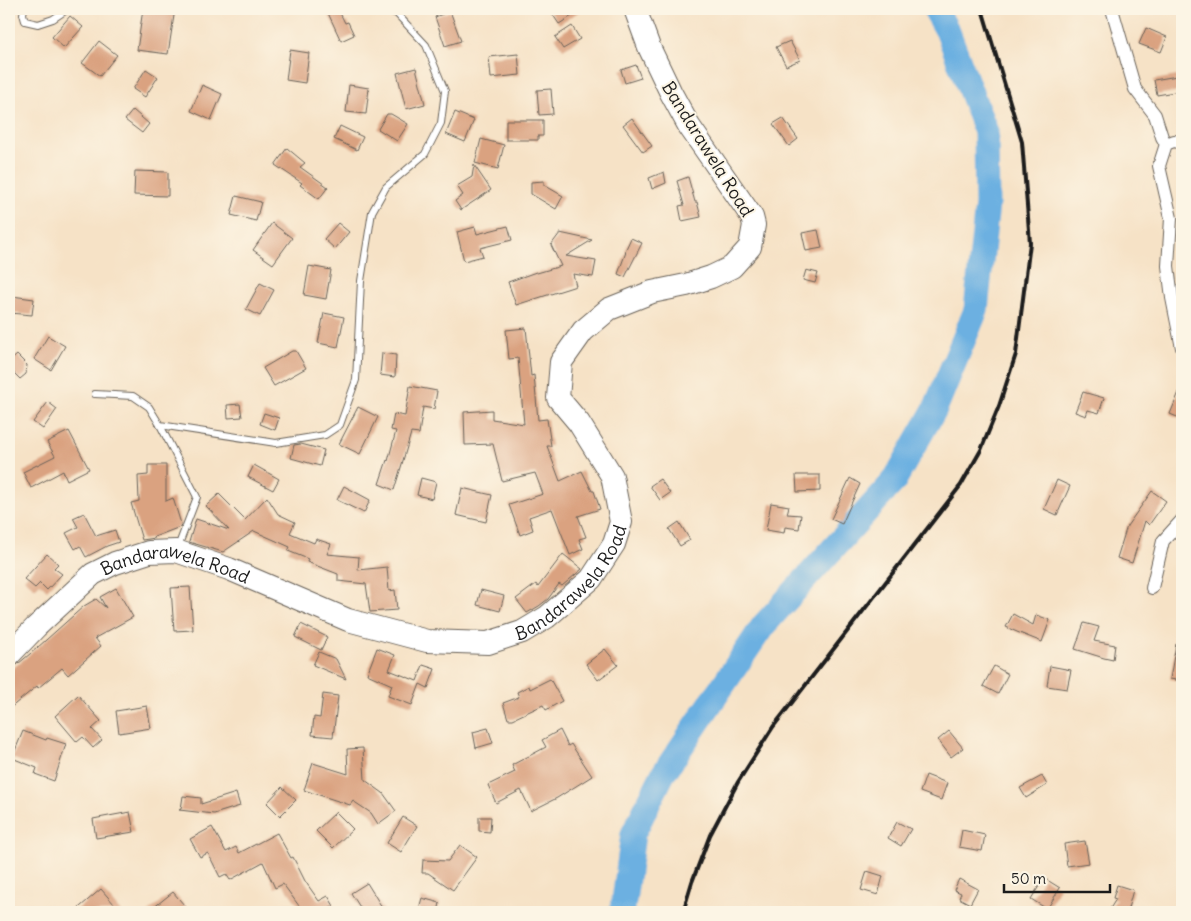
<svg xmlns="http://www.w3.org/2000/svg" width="1191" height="921" viewBox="0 0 1191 921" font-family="Delius,sans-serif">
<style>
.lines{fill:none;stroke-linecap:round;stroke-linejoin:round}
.river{stroke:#6cb0e1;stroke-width:25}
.building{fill:#daa280}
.lane-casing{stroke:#686158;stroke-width:8}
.street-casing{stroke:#686158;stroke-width:14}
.highway-casing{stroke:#686158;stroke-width:24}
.lane{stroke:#fff;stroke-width:6}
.street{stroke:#fff;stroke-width:12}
.highway{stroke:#fff;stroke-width:22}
.rail{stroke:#1c1c1c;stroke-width:4}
.labels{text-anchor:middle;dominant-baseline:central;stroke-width:4;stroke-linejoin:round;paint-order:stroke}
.street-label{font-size:18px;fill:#1c1c1c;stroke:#fcf5e5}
</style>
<rect width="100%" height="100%" fill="#fcf5e5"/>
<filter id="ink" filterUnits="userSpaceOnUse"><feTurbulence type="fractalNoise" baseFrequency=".02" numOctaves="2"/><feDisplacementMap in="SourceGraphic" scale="10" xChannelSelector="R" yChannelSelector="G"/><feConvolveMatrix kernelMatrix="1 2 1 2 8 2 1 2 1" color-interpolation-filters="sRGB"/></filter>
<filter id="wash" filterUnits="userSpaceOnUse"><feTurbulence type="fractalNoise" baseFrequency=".0096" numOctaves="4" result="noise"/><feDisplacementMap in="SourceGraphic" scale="20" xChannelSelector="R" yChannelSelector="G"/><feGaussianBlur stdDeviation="1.12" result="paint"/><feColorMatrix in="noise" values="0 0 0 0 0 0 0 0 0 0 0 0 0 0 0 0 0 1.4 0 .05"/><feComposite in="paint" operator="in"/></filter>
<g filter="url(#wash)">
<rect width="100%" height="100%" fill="#f6e2c6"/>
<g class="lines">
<path class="river" d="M622,912L624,901L633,834L663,774L763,626L894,481L935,409L976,310L987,204L986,132L948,32L935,9"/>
</g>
<g id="blocks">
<g class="building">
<path d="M143,9H175L168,54L137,50Z"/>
<path d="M338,9L345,23L348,22L354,35L341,41L328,13Z"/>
<path d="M549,9H583L559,24Z"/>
<path d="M450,11L461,41L445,46L435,17Z"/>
<path d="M70,16L83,27L64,48L52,37Z"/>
<path d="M572,26L580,39L563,49L555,37Z"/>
<path d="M1146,28L1167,37L1161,52L1139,44Z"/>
<path d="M99,41L117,55L100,76L82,63Z"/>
<path d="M790,41L800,60L786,66L776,47Z"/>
<path d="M290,50L309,53L305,83L286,80Z"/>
<path d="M518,54L520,75L491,78L489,57Z"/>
<path d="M636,65L641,78L625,83L621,70Z"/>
<path d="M416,68L425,104L406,109L397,73Z"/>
<path d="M146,69L158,77L145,97L133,89Z"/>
<path d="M1177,76L1180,91L1157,95L1154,80Z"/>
<path d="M202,85L222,94L211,120L191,111Z"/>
<path d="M349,85L369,88L366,114L346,112Z"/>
<path d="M551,89L553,114L539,115L537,90Z"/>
<path d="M133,110L149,124L142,133L125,120Z"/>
<path d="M455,112L474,120L465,142L446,134Z"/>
<path d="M387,114H391L408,124L397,141L378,129Z"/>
<path d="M632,118L652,146L643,152L623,125Z"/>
<path d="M783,118L798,139L789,146L773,124Z"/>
<path d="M506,120H543V136H538V140H506Z"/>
<path d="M340,126L363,137L357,150L334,139Z"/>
<path d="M481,139L504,145L498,169L475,163Z"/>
<path d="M287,148L305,163L300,167L328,187L319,199L300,185L302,183L275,165Z"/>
<path d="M474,165L491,190L461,210L455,201L463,195L457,186L472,177Z"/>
<path d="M135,171L168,172V196L134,195Z"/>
<path d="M664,172L666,183L652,189L649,178Z"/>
<path d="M688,177L695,202H697L701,217L682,221L679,206L684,205L677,181Z"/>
<path d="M544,181V185L563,196L556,209L531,194V182Z"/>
<path d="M236,196L261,202L256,221L231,215Z"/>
<path d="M272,223L292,238L273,264L253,250Z"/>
<path d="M338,223L349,232L335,249L324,239Z"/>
<path d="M508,226L512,240L480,248L483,256L464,261L457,232L475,227L477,234Z"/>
<path d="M818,230L822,248L806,251L802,233Z"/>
<path d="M560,233L592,240L566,256L596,261L593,277L573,274L576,286L516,305L508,282L536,272L537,273L561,266L551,245Z"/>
<path d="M631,238L642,243L625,277L618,274L626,252L625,251Z"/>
<path d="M309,266L331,270L326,299L304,295Z"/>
<path d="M806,270L818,273L815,283L803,280Z"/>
<path d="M260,283L274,290L260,316L246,309Z"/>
<path d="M12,296L34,299L32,315L10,313Z"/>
<path d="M324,313L344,317L338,347L318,343Z"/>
<path d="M526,328L531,376L534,375L538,420L547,419L551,446H547L560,481L582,471L592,491H594L600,509L578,516L586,537L579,539L583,549L570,555L552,509L529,517L533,530L520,535L509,505L543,494L535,473L502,481L493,444L465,445L464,412L492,410V419L524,424L518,358L509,359L506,330Z"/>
<path d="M48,336L65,346L51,370L34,359Z"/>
<path d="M292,351H296L306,368L274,386L263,368Z"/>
<path d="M382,353L396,355L395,377L380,375Z"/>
<path d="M17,355L27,365L26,374L20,379L9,368V362Z"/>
<path d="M1182,385V419L1170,414Z"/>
<path d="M410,386L437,391L434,409L423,407L419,434L411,433L402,464L394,490L379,484L387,460L388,461L396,431L391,430L394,414L405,416Z"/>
<path d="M1083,392L1104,398L1099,413L1088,410L1086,416L1075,412Z"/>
<path d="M48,402L57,409L43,429L33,422Z"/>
<path d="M240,404L242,417L228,418L227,405Z"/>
<path d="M358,407L378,417L360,454L339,444Z"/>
<path d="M264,413L279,418L275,430L260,424Z"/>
<path d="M69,431L89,469L67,480L63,471L31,488L23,472L55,456L47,442Z"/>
<path d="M301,444L324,450L320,466L291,458L294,445Z"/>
<path d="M148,465H166V501L173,498L181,524L180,527L154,537L155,538L142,540L131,503L139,501L138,476L148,475Z"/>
<path d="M254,465L279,479L273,490L248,477Z"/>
<path d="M796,475H820V491L797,492Z"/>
<path d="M421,478L436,482L432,499L417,495Z"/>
<path d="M850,478L860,484L842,524L831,519Z"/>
<path d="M660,479L670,493L660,500L650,486Z"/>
<path d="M1057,480L1070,486L1057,515L1044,509Z"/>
<path d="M344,486L370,500L364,513L337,500Z"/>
<path d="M462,488L492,495L486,522L456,515Z"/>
<path d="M1152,491L1166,501L1149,525L1145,521L1132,563L1117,558L1127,526Z"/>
<path d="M219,494L245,520L267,497L278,514L295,522L290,533L314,543L316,539L331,544L327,554L359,557L358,570L387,567L389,591L395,590L397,610L370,612L366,584L338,581V574L307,562L308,559L288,551L290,547L254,531L223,552L189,542L196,519L229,530L206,506Z"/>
<path d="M771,503L789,506L787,514L801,515L799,529L785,527L784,533L766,530Z"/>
<path d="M84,513L96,536L115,530L119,542L107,546L86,557L80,546L75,549L66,533L78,527L73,518Z"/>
<path d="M679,522L690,540L680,546L669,529Z"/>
<path d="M47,554L58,564L54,568L62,574L47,590L40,583L35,588L24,579Z"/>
<path d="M563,554L582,569L562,586L559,584L548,599L539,606L527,613L516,599L536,584L538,587Z"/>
<path d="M190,587L193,630L174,631L171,588Z"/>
<path d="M116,588L133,617L95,638L101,646L68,675L62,668L38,688L37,686L9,709V671L18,664L37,648L84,606L96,599L106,608L100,597Z"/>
<path d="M481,590L504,596L500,611L477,605Z"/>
<path d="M1013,614L1033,625L1036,615L1050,620L1042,642L1017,632L1006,627Z"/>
<path d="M1084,623L1099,627L1094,641L1115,645L1113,660L1104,658L1075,649Z"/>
<path d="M301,624L327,637L321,650L295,637Z"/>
<path d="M1176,644L1182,645V681L1170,679Z"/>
<path d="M377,648L395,655L389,670L417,681L423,665L435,669L428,688L420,684L412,705L388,696L392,685L367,674Z"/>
<path d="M605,649L618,665L598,680L586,664Z"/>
<path d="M319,652L336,659L346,679L313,665Z"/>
<path d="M994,666L1008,674L998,694L983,686Z"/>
<path d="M1050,666L1071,670L1067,689L1047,686Z"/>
<path d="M550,679L562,701L546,710L543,705L513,719H508L503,703L519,697L517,692L529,686L530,689Z"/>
<path d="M323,694L338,696L333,737L312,735L314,717L320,718Z"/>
<path d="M78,695L101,721L92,729L102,740L93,748L83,737L77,742L55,716Z"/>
<path d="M147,706L151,728L119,733L116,711Z"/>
<path d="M488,728L493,743L476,748L473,732Z"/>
<path d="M560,730L568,746L571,744L592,776L557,798L531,811L521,790L496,803L488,785L515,772L512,765L546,747L542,740Z"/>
<path d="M23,731L46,740L47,738L66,744L54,781L35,774L37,768L12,758Z"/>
<path d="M949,731L963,748L951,757L938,740Z"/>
<path d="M363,748L365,780L383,793L396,811L378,824L371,813L353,801L350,805L304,790L313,763L348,774L347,749Z"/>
<path d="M926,775L947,783L941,800L920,792Z"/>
<path d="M1042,776L1047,785L1026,798L1020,788Z"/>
<path d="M282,787L296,800L280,816L267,803Z"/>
<path d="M236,793L240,806L214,814L179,810L181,809L183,796L201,798V804Z"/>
<path d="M130,812L134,832L96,838L93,819Z"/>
<path d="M336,812L353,829L333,848L316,831Z"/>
<path d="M403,817L417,826L401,852L387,843Z"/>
<path d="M479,817H491L490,832L479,831Z"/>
<path d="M897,822L911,829L901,846L888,838Z"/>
<path d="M212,827L226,852L236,847L239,853L277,833L291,858L293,857L305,881L319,901L328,896L334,906L326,911L327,912H299L302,910L283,884L275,888L263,862L230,880L226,874L220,877L208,853L200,857L190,839Z"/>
<path d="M962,830L985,835L982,851L959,847Z"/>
<path d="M1085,841L1089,863L1067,866L1064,844Z"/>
<path d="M460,845L477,857L453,890L428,873H422L423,860L448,861Z"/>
<path d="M867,871L883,876L878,895L861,890Z"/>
<path d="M1044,878L1060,888L1047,909L1031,899Z"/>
<path d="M959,879L978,889L970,904L959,898L961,893L954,890Z"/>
<path d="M367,883L385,912H363L351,893Z"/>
<path d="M1117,885L1133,890L1127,912H1108L1116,899L1113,898Z"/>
<path d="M101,889L121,912H74Z"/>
<path d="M173,892L190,912H148Z"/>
<path d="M422,898L440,903L438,912H418Z"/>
</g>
</g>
</g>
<g filter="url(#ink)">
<use href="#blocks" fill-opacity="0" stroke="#686158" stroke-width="1"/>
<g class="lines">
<defs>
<g id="lane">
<path d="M24,9L23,14L25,21L38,24L53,19L68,9"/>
<path d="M95,394L133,396L149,407L160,425L197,497L178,547"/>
<path d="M160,425L276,443L325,435L340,425L356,380L361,281L372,212L386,187L425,154L441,123L445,91L426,45L396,13L380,9"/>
</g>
<g id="street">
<path d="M1112,9L1135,89L1155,115L1162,137L1166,144"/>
<path d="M1182,143L1174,141L1166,144L1159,166L1171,218L1168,266L1172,298L1182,348"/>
<path d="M1152,588L1163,541L1182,520"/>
</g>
<g id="highway">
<path id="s1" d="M9,655L36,627L93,574L115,563L149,552L176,551L229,569L348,620L427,641L488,643L522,632L547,617L591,579L614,544L621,522L612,476L579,423L558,398L561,362L583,331L609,309L652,292L686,285L711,277L732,267L750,247L754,225L752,217L689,126L671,93L649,47L635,9"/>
</g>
</defs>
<use href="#lane" class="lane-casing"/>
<use href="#street" class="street-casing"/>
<use href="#highway" class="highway-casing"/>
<use href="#lane" class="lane"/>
<use href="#street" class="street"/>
<use href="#highway" class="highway"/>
<path class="rail" d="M683,912L692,882L710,835L738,782L773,727L961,485L981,450L999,406L1016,354L1030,243L1022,142L982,9"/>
</g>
</g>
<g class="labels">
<g class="street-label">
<text transform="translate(708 149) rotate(58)">Bandarawela Road</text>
<text stroke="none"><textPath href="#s1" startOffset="639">Bandarawela Road</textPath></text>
<text stroke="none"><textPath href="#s1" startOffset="204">Bandarawela Road</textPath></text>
</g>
</g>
<rect width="1191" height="921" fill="none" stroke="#fcf5e5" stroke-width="30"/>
<path d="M1004 884v8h106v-8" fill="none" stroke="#1c1c1c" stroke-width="2.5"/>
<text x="1011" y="884" font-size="15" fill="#1c1c1c" stroke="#fcf5e5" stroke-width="4" paint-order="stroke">50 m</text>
</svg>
